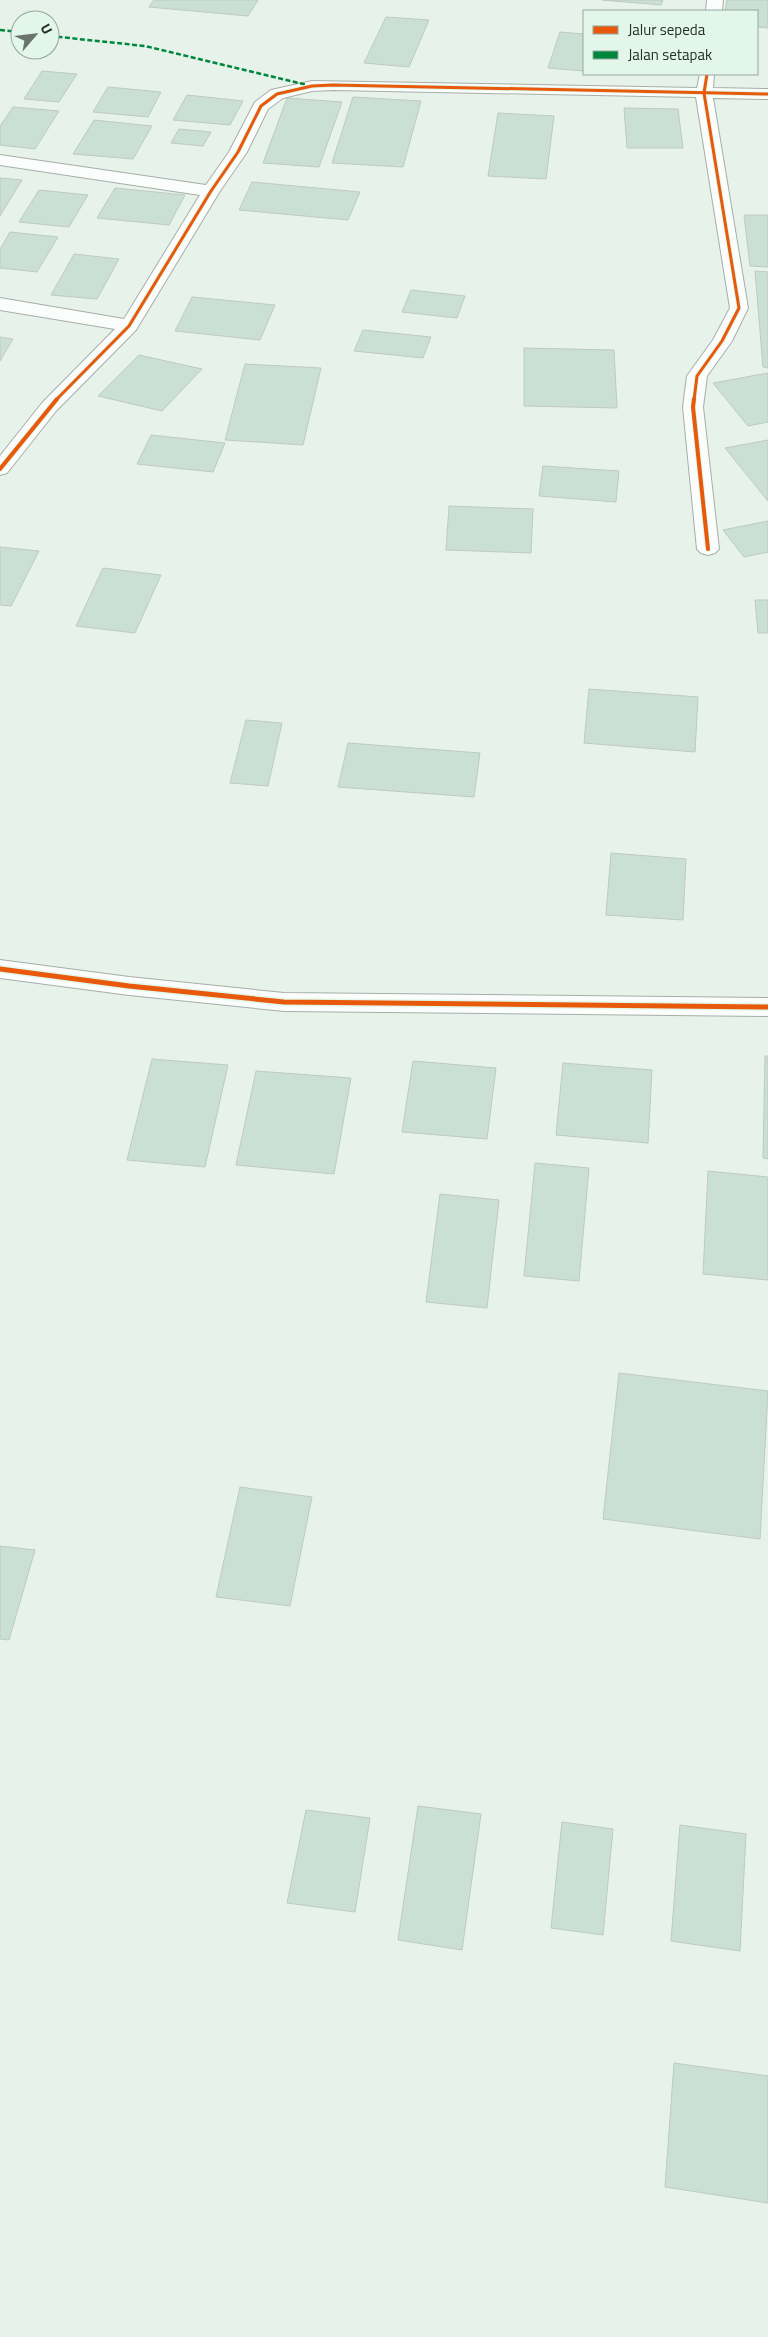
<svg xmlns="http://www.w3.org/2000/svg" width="768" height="2337" viewBox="0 0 768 2337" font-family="'Titillium Web',sans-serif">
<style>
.building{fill:#cbe0d4;stroke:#c0c9c4}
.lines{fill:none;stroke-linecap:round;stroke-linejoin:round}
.street-casing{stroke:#a6aea8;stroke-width:2}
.street{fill:#fbfdfc;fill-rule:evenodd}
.quiet{stroke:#00873e;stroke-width:2.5;stroke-dasharray:5 2.5;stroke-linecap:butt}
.cycleway-far2-casing{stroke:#e2f7ea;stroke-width:5}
.cycleway-far1-casing{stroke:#e2f7ea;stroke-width:6}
.cycleway-casing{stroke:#e2f7ea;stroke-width:8}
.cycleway-far2{stroke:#e8590c;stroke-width:3}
.cycleway-far1{stroke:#e8590c;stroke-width:4}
.cycleway{stroke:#e8590c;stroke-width:5}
</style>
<rect width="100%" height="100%" fill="#e7f2eb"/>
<g class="building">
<path d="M154,0H258L248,16L149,7Z"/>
<path d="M602,0H663L661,5Z"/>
<path d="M727,0H768V28L757,27V11H725Z"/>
<path d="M386,17L429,20L409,67L364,63Z"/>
<path d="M560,32L584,34V71L548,68Z"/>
<path d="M42,71L77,74L59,102L24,99Z"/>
<path d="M108,87L161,92L148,117L93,112Z"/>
<path d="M187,95L243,101L230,125L173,120Z"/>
<path d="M353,97L421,101L403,167L332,163Z"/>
<path d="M287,98L342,102L319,167L263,163Z"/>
<path d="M13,107L59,111L35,149L0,145V126Z"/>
<path d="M624,108L678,109L683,148H627Z"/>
<path d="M498,113L554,116L546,179L488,176Z"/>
<path d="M94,120L152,126L133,159L73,154Z"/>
<path d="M179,129L211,132L203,146L171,143Z"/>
<path d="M0,178L22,180L0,216Z"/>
<path d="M252,182L360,192L348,220L239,210Z"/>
<path d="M115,188L185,195L169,225L97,218Z"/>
<path d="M39,190L88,195L69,227L19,222Z"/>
<path d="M744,215H768V267L750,266Z"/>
<path d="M10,232L58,237L37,272L0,268V249Z"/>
<path d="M74,254L119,259L97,299L51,295Z"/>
<path d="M755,271L768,272V368L763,367Z"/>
<path d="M411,290L465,296L457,318L402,312Z"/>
<path d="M192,297L275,305L260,340L175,331Z"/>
<path d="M363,330L431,337L423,358L354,351Z"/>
<path d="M0,337L13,339L0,361Z"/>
<path d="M524,348L614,350L617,408L524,406Z"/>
<path d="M139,355L202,369L162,411L98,396Z"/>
<path d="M245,364L321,368L303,445L225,440Z"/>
<path d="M768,373V422L748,426L713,383Z"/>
<path d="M151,435L225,443L213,472L137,464Z"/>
<path d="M768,440V501L725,448Z"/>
<path d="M543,466L619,471L616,502L539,496Z"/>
<path d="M449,506L533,509L531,553L446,550Z"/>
<path d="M768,521V552L744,557L723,530Z"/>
<path d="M0,547L39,551L11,606L0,605Z"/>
<path d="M103,568L161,575L135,633L76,626Z"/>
<path d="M755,600H768V633H758Z"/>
<path d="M589,689L698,697L695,752L584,743Z"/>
<path d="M246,720L282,723L268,786L230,783Z"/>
<path d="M348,743L480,753L474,797L338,787Z"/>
<path d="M611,853L686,859L683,920L606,915Z"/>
<path d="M765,1056H768V1159L763,1158Z"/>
<path d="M152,1059L228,1065L205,1167L127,1160Z"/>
<path d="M413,1061L496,1068L487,1139L402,1132Z"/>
<path d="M563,1063L652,1070L648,1143L556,1135Z"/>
<path d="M256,1071L351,1078L334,1174L236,1165Z"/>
<path d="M535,1163L589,1168L579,1281L524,1276Z"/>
<path d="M708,1171L768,1177V1280L703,1274Z"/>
<path d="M440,1194L499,1200L487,1308L426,1302Z"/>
<path d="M619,1373L768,1391L760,1539L603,1519Z"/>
<path d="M240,1487L312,1497L290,1606L216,1597Z"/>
<path d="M0,1546L35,1550L9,1640L0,1639Z"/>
<path d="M418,1806L481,1814L462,1950L398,1940Z"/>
<path d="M306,1810L370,1818L355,1912L287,1903Z"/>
<path d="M562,1822L613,1829L603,1935L551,1928Z"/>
<path d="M680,1825L746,1834L740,1951L671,1941Z"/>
<path d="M674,2063L768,2076V2203L665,2187Z"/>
</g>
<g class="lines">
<defs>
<g id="street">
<path d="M707,0H723L722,11H706Z"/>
<path d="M700,74H714L713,88L768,89V99L713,98L748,308L732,341L707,376L703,407L719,549L715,553L708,555L701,553L697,549L683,407L687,376L713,340L730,308L696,97L333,90L312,91L283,98L268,109L247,152L220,191L136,330L56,411L7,473L0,475V456L42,403L115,329L0,310V298L124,319L200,195L0,165V155L206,185L229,152L255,102L271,90L312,81L697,88Z"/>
<path d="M0,960L129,977L284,993L768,998V1016L284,1011L129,995L0,978Z"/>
</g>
</defs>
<use href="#street" class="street-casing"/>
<use href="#street" class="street"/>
<g class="quiet">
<path d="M0,30L20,32"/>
<path d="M50,36L145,46L307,85"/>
</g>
<defs>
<g id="cycleway-far2">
<path d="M56,400L129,326L211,191L238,152L261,106L277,94L312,86L333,85L768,94"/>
<path d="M694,400L697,376L722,341L739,308L704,93L707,74"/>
</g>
<g id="cycleway-far1">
<path d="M694,399L693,407L708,549"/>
<path d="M0,469L57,399"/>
</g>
<path id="cycleway" d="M0,969L129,986L284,1002L768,1007"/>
</defs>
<use href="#cycleway-far2" class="cycleway-far2-casing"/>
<use href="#cycleway-far1" class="cycleway-far1-casing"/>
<use href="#cycleway" class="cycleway-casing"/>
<use href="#cycleway-far2" class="cycleway-far2"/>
<use href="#cycleway-far1" class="cycleway-far1"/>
<use href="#cycleway" class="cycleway"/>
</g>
<rect x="583" y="10" width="175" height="65" fill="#e2f7ea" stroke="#97a79d"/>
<rect x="593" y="26" width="25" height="8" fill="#e8590c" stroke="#97a79d"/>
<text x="628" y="35" font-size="15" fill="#272f2a">Jalur sepeda</text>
<rect x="593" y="51" width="25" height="8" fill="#00873e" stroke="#97a79d"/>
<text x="628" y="60" font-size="15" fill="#272f2a">Jalan setapak</text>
<g transform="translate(35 35) rotate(62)"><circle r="24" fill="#e2f7ea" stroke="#97a79d"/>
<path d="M0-4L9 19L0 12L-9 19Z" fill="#6a736e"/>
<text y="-8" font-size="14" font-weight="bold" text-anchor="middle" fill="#272f2a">U</text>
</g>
</svg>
